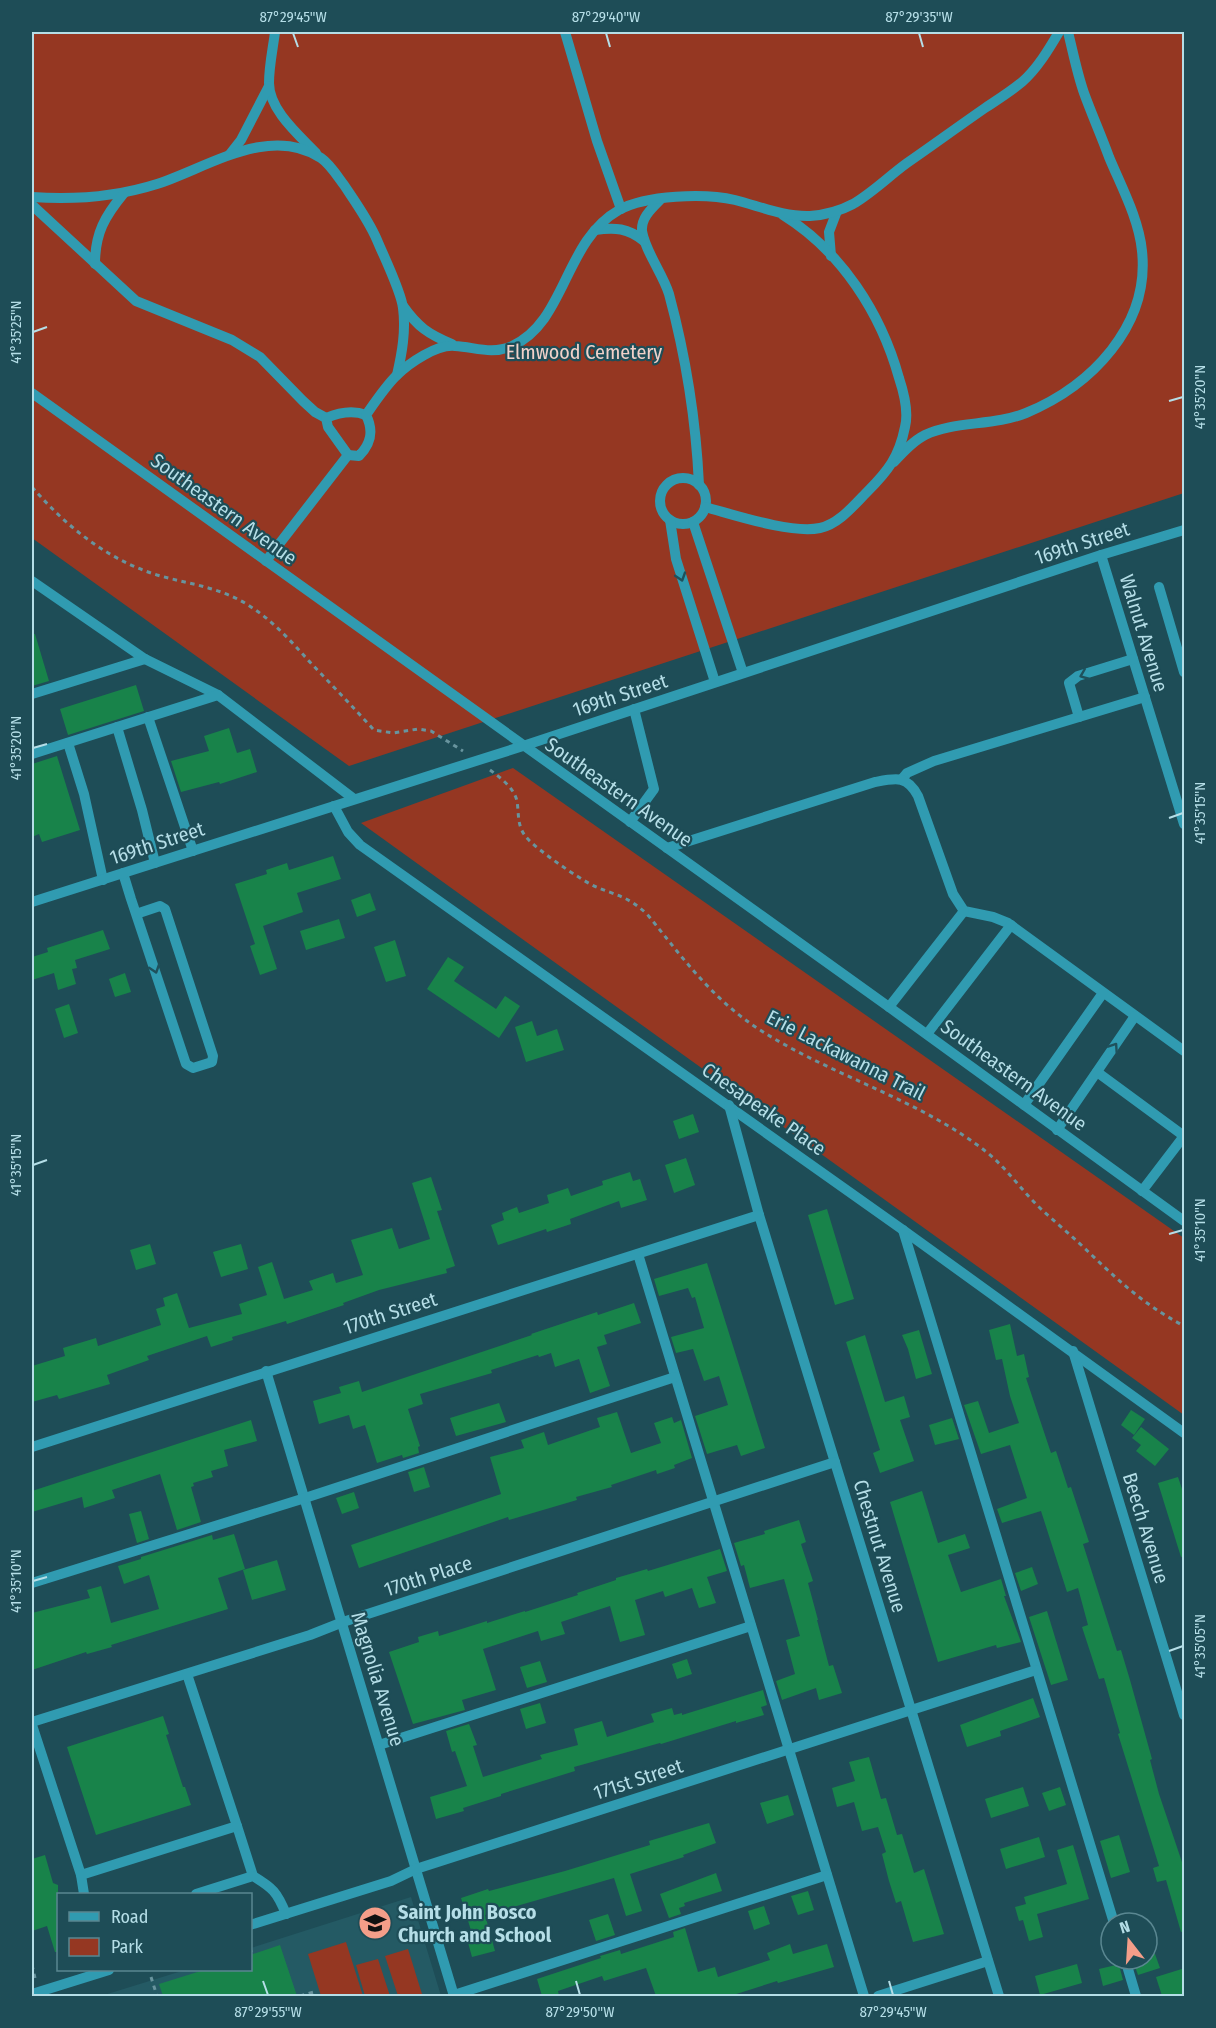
<svg xmlns="http://www.w3.org/2000/svg" width="1216" height="2028" viewBox="0 0 1216 2028" font-family="'Fira Sans Condensed',sans-serif">
<style>
.built{fill:#245a64}
.green{fill:#953722}
.building{fill:#18834a}
.lines{fill:none;stroke-linecap:round;stroke-linejoin:round}
.path{stroke:#68949e;stroke-width:3;stroke-dasharray:4.5 4.5;stroke-linecap:butt}
.minor{stroke:#309bb1;stroke-width:10}
.oneway{stroke:#1f515c}
.ticks{fill:none;stroke:#b5dee7;stroke-width:2}
.labels{text-anchor:middle;dominant-baseline:central;stroke-width:4.5;stroke-linejoin:round;paint-order:stroke}
.park-label{font-size:20px;fill:#f1d1c9;stroke:#1e4d57}
.street-label{font-size:20px;fill:#b5dee7;stroke:#1e4d57}
.poi-label{font-size:20px;font-weight:bold;fill:#b5dee7;stroke:#1e4d57;text-anchor:start}
.neatline{fill:none;stroke:#b5dee7;stroke-width:2}
.ticks-label{font-size:15px;text-anchor:middle;fill:#b5dee7}
</style>
<rect width="100%" height="100%" fill="#1e4d57"/>
<path class="built" d="M411,1897L441,1996H101L185,1970H250L251,1948Z"/>
<g class="green">
<path d="M32,32H1184V493L349,766L32,538Z"/>
<path d="M513,768L1184,1238V1415L361,823Z"/>
<path d="M346,1942L363,1996H321L308,1954Z"/>
<path d="M408,1949L422,1994L414,1996H398L385,1956Z"/>
<path d="M378,1959L390,1996H365L356,1965Z"/>
</g>
<g class="building">
<path d="M32,634H35L49,681L32,686Z"/>
<path d="M136,685L144,711L68,735L60,709Z"/>
<path d="M229,728L237,753L250,749L257,772L220,784L219,782L181,792L171,761L209,751L204,736Z"/>
<path d="M57,756L80,830L42,842L39,834L32,837V764Z"/>
<path d="M333,856L341,879L297,893L303,912L263,926L277,969L260,975L250,946L255,944L235,884L267,874L266,870L287,863L289,870Z"/>
<path d="M370,893L376,910L357,917L351,900Z"/>
<path d="M339,919L345,938L306,950L300,931Z"/>
<path d="M103,930L110,949L75,960L77,968L72,969L76,984L58,990L54,973L32,980V957L48,952L47,948Z"/>
<path d="M395,940L406,976L386,982L374,947Z"/>
<path d="M448,957L464,967L454,981L496,1009L505,996L520,1006L499,1038L427,989Z"/>
<path d="M125,973L131,992L115,997L109,979Z"/>
<path d="M69,1004L78,1033L64,1038L55,1009Z"/>
<path d="M532,1021L537,1036L557,1029L564,1050L526,1062L515,1027Z"/>
<path d="M693,1114L699,1132L679,1139L673,1121Z"/>
<path d="M686,1158L695,1185L674,1193L665,1165Z"/>
<path d="M630,1172L633,1181L640,1179L647,1200L621,1208L619,1201L570,1219L571,1224L547,1232L546,1229L498,1245L491,1225L504,1220L502,1213L517,1207L519,1213L549,1203L547,1195L568,1188L571,1196L603,1185L602,1181Z"/>
<path d="M431,1177L442,1210L437,1211L455,1266L446,1269L447,1273L379,1290L343,1303L344,1305L287,1324L286,1321L232,1337L233,1340L211,1347L207,1336L147,1356L149,1360L107,1375L110,1384L59,1399L57,1395L32,1402V1366L65,1356L63,1348L96,1338L98,1346L161,1325L156,1309L165,1306L163,1298L177,1293L189,1328L242,1314L239,1304L267,1295L258,1267L272,1262L284,1299L313,1290L309,1281L333,1273L336,1283L363,1275L351,1240L392,1228L399,1249L430,1239L412,1183Z"/>
<path d="M827,1209L854,1299L835,1305L808,1215Z"/>
<path d="M150,1244L156,1264L136,1270L130,1250Z"/>
<path d="M241,1244L248,1269L221,1277L213,1252Z"/>
<path d="M707,1263L765,1448L741,1456L737,1445L707,1454L695,1416L728,1405L719,1376L704,1381L693,1349L676,1353L671,1337L704,1328L695,1297L692,1298L688,1288L659,1296L654,1279Z"/>
<path d="M634,1303L641,1323L604,1335L607,1344L597,1347L610,1386L590,1393L579,1359L555,1367L551,1353L539,1357L538,1355L491,1370L492,1373L420,1394L423,1404L408,1409L420,1446L418,1447L419,1453L403,1458L402,1455L377,1463L365,1425L353,1429L349,1415L319,1424L313,1401L341,1393L339,1387L359,1381L362,1392L532,1335L531,1334L597,1312L598,1315Z"/>
<path d="M1010,1324L1017,1356L1024,1354L1029,1377L1026,1378L1051,1453L1056,1451L1068,1488L1071,1487L1089,1542L1083,1544L1117,1651L1121,1650L1130,1680L1152,1759L1150,1760L1159,1794L1185,1871V1931L1181,1932L1166,1880L1157,1882L1153,1868L1159,1866L1118,1734L1120,1733L1104,1678L1099,1679L1082,1627L1088,1625L1078,1588L1067,1592L1041,1511L1002,1523L997,1509L1027,1498L1010,1445L981,1454L964,1405L978,1401L989,1433L1019,1423L1010,1396L1002,1359L996,1360L989,1330Z"/>
<path d="M919,1330L932,1374L916,1379L908,1349L902,1335Z"/>
<path d="M865,1335L885,1402L904,1396L910,1417L900,1420L914,1461L880,1473L873,1453L880,1450L846,1342Z"/>
<path d="M499,1403L506,1422L456,1436L450,1418Z"/>
<path d="M1131,1410L1145,1419L1134,1435L1121,1425Z"/>
<path d="M617,1412L631,1453L661,1443L654,1423L672,1417L674,1423L681,1420L692,1458L674,1465L675,1468L657,1474L656,1470L611,1485L612,1487L576,1497L577,1500L509,1520L508,1517L359,1568L351,1545L501,1494L490,1457L524,1448L521,1440L544,1432L548,1445L600,1427L597,1418Z"/>
<path d="M952,1418L959,1439L935,1445L929,1425Z"/>
<path d="M251,1420L257,1441L224,1450L228,1466L211,1471L213,1477L193,1483L194,1486L191,1487L201,1522L177,1530L160,1474L112,1490L115,1498L84,1508L82,1497L32,1512V1491Z"/>
<path d="M1141,1427L1169,1449L1155,1466L1136,1451L1141,1445L1132,1438Z"/>
<path d="M424,1467L430,1487L414,1492L408,1472Z"/>
<path d="M1178,1477L1185,1498V1556L1181,1557L1158,1483Z"/>
<path d="M922,1491L938,1543L965,1534L970,1548L948,1555L961,1592L1001,1579L1006,1596H1004L1021,1642L997,1648L996,1645L938,1662L890,1502Z"/>
<path d="M354,1492L359,1508L342,1514L336,1498Z"/>
<path d="M141,1511L149,1539L137,1543L129,1514Z"/>
<path d="M799,1520L806,1542L801,1544L813,1581L808,1583L818,1620H817L829,1666L833,1665L842,1693L819,1700L816,1688L782,1700L776,1681L795,1674L786,1640L800,1636L784,1579L750,1588L744,1565L741,1566L734,1543L765,1534L764,1531Z"/>
<path d="M234,1534L245,1569L218,1578L228,1609L111,1645L112,1647L87,1654L86,1652L32,1670V1613L90,1598L87,1590L101,1586L111,1623L159,1609L149,1575L124,1584L118,1566L141,1559V1557L212,1535L213,1540Z"/>
<path d="M720,1549L727,1571L707,1577L716,1603L699,1608L692,1588L665,1597L663,1591L635,1600L645,1635L620,1642L610,1606L561,1622L565,1634L541,1641L538,1631L483,1649L496,1690L462,1700L465,1710L413,1724L389,1652L419,1642L418,1637L438,1631L439,1636L487,1621V1623L525,1611V1612L578,1595L577,1593L616,1580V1578L647,1569L648,1571Z"/>
<path d="M277,1560L286,1590L252,1600L243,1570Z"/>
<path d="M1032,1567L1038,1584L1021,1591L1015,1573Z"/>
<path d="M1047,1611L1068,1680L1051,1685L1029,1617Z"/>
<path d="M687,1659L692,1674L677,1679L672,1664Z"/>
<path d="M540,1661L547,1682L527,1688L520,1667Z"/>
<path d="M763,1690L767,1705L761,1707L764,1715L736,1723V1721L661,1744L660,1743L574,1767L575,1771L501,1794V1796L463,1808L464,1811L436,1819L430,1797L467,1786L455,1751L452,1752L446,1731L469,1724L477,1745L473,1746L483,1777L542,1759L540,1755L578,1745L574,1729L602,1721L607,1737L654,1722L651,1714L672,1708L674,1715L682,1713V1715Z"/>
<path d="M1033,1698L1040,1717L1000,1731L1001,1736L967,1747L960,1725Z"/>
<path d="M540,1703L546,1723L526,1729L520,1709Z"/>
<path d="M163,1716L169,1734L166,1735L183,1787H185L191,1805L96,1835L67,1747Z"/>
<path d="M869,1757L881,1799L886,1798L897,1835L902,1834L914,1873L924,1869L944,1934L913,1942L901,1901L896,1903L889,1881L882,1854L886,1852L878,1827L862,1831L854,1802L837,1807L832,1788L855,1781L849,1762Z"/>
<path d="M1023,1787L1029,1806L991,1818L985,1799Z"/>
<path d="M1060,1787L1066,1805L1049,1811L1042,1793Z"/>
<path d="M788,1795L794,1815L767,1824L760,1803Z"/>
<path d="M709,1823L716,1843L683,1855L684,1857L630,1874L642,1911L626,1916L614,1878L485,1915L495,1951L472,1957L467,1939L473,1937L461,1898L488,1889L489,1891L565,1871L650,1845L649,1841Z"/>
<path d="M1119,1835L1130,1872L1111,1878L1100,1841Z"/>
<path d="M1039,1837L1045,1857L1006,1869L1000,1849Z"/>
<path d="M1073,1845L1089,1899L1037,1914L1043,1937L1029,1941L1023,1920L1019,1921L1015,1907L1026,1904L1024,1897L1067,1884L1057,1850Z"/>
<path d="M45,1855L53,1883L58,1885V1952H55L47,1926L32,1931V1859Z"/>
<path d="M716,1873L722,1891L684,1903L685,1906L679,1908L681,1914L669,1918L660,1894Z"/>
<path d="M808,1891L814,1910L798,1915L791,1896Z"/>
<path d="M764,1906L770,1924L754,1930L748,1911Z"/>
<path d="M608,1914L615,1935L596,1941L589,1920Z"/>
<path d="M685,1928L698,1972L715,1967L718,1977L770,1960L767,1953L790,1944L793,1954L827,1944L834,1967L778,1983L777,1981L730,1996H656L646,1968L604,1981L602,1976L558,1991L559,1996H542L537,1979L601,1958L600,1956L620,1950L621,1954L674,1937L673,1932Z"/>
<path d="M280,1945L297,1996H163L159,1984L204,1970H250V1955Z"/>
<path d="M1155,1954L1160,1968L1138,1975L1133,1961L1147,1959V1956Z"/>
<path d="M1077,1964L1082,1983L1040,1995L1035,1976Z"/>
<path d="M1116,1965H1119L1123,1980L1103,1986L1099,1969Z"/>
<path d="M1185,1968V1996H1162L1156,1977Z"/>
</g>
<g class="lines">
<g class="path">
<path d="M32,487C66,526 106,559 157,575C188,584 220,587 248,605C271,619 290,640 308,660C330,683 352,706 374,730L393,733L418,729L431,731L463,751"/>
<path d="M490,770C501,778 514,788 517,801C519,814 517,826 526,837C537,850 578,878 594,886C617,896 626,895 647,914C683,958 711,998 760,1030C832,1076 916,1098 984,1150C1006,1167 1021,1190 1041,1209C1053,1220 1066,1231 1078,1242C1115,1277 1139,1302 1184,1326"/>
<path d="M250,1948L252,1954"/>
<path d="M32,1965L35,1978"/>
<path d="M151,1977L157,1996"/>
<path d="M300,1996L314,1992"/>
</g>
<g class="minor">
<path d="M275,32C273,48 269,66 269,83C269,110 299,135 316,153"/>
<path d="M565,32L597,141L621,209"/>
<path d="M230,154L241,140L269,86"/>
<path d="M32,197C74,200 116,197 157,184C207,168 269,124 321,158C330,164 338,177 344,185C356,203 369,221 377,240C384,257 401,291 403,308C406,331 402,353 397,375"/>
<path d="M660,200C651,209 641,218 642,231C645,251 663,274 669,294C686,357 696,420 699,485"/>
<path d="M32,205L136,301L232,340L260,357L303,401L315,412L326,418L328,427L348,455"/>
<path d="M595,230C615,227 628,228 644,241"/>
<path d="M831,256L829,232L837,211"/>
<path d="M95,264C95,233 105,216 124,193"/>
<path d="M403,306C418,327 428,334 452,344"/>
<path d="M32,393L889,1007L1184,1221"/>
<path d="M326,418C338,413 353,410 366,415"/>
<path d="M894,462C903,452 913,441 925,435C953,421 994,426 1026,413C1091,386 1150,326 1142,251C1139,219 1121,186 1109,157C1101,135 1092,115 1084,93C1077,73 1073,52 1068,32"/>
<circle cx="683" cy="501" r="23"/>
<path d="M705,507C735,515 791,534 820,528C839,524 854,505 867,492C888,471 899,457 905,427C909,411 904,393 899,378C881,313 841,251 783,215"/>
<path d="M670,520L676,559L715,682"/>
<path d="M693,522L743,673"/>
<path d="M1101,555L1184,824"/>
<path d="M266,561L348,455L359,456C371,444 374,431 366,415C375,402 385,387 396,376C409,363 437,344 455,346C475,347 491,355 512,346C566,322 564,241 619,210C646,195 705,193 735,200C759,206 784,217 810,216C824,215 840,211 853,204C872,193 889,176 907,163C933,145 959,126 985,108C997,100 1010,92 1022,82C1037,69 1049,49 1059,32"/>
<path d="M32,581L145,659L218,695L354,799"/>
<path d="M1159,587L1184,672"/>
<path d="M32,694L145,659"/>
<path d="M148,717L193,851"/>
<path d="M1079,717L1069,683L1078,676L1133,659"/>
<path d="M117,727L142,810L155,863"/>
<path d="M68,743L84,794L103,880"/>
<path d="M32,754L218,695"/>
<path d="M902,779L907,773L934,761L1145,697"/>
<path d="M334,806L348,832L360,845L903,1230L1184,1433"/>
<path d="M630,822L654,789L634,709"/>
<path d="M667,848L875,782C896,778 907,775 918,796L953,894L964,911L993,917L1008,923L1184,1051"/>
<path d="M123,873L131,899L186,1064L193,1068L212,1062L213,1056L165,909L160,906L136,914"/>
<path d="M32,902L523,746L1101,555L1184,530"/>
<path d="M889,1007L964,911"/>
<path d="M927,1034L1011,925"/>
<path d="M1097,1072L1184,1136"/>
<path d="M729,1105L759,1215L999,1996"/>
<path d="M1024,1105L1103,993"/>
<path d="M1057,1130L1135,1016"/>
<path d="M1142,1191L1184,1136"/>
<path d="M903,1230L1114,1923"/>
<path d="M638,1254L864,1996"/>
<path d="M1073,1351L1184,1715"/>
<path d="M266,1371L454,1996"/>
<path d="M32,1447L759,1215"/>
<path d="M32,1583L305,1498L675,1377"/>
<path d="M32,1722L310,1635L343,1622L835,1462"/>
<path d="M32,1725L81,1875"/>
<path d="M379,1745L751,1626"/>
<path d="M237,1826L253,1876"/>
<path d="M84,1894L81,1875L237,1826L187,1674"/>
<path d="M196,1894L253,1876C273,1888 277,1892 286,1914"/>
<path d="M250,1925L391,1881L416,1869L1036,1670"/>
<path d="M1125,1959L1136,1996"/>
<path d="M32,1994L109,1970"/>
<path d="M454,1995L827,1875"/>
<path d="M878,1996L988,1961"/>
</g>
</g>
<defs><path id="oneway-chevron" d="M-2-3.5L2.5 0L-2 3.5" fill="none" stroke-width="1.6" stroke-linecap="round" stroke-linejoin="round" transform="scale(1.5)"/></defs>
<g class="oneway">
<use href="#oneway-chevron" transform="translate(681 577) rotate(72)"/>
<use href="#oneway-chevron" transform="translate(1084 675) rotate(158)"/>
<use href="#oneway-chevron" transform="translate(155 969) rotate(72)"/>
<use href="#oneway-chevron" transform="translate(1114 1047) rotate(-56)"/>
</g>
<path class="ticks" d="M293,33L298,47M606,33L610,47M919,33L923,47M33,332L47,327M1169,401L1183,397M33,748L47,744M1169,818L1183,813M33,1165L47,1160M1169,1234L1183,1230M33,1581L47,1577M1169,1651L1183,1646M263,1981L268,1995M576,1981L580,1995M889,1981L893,1995"/>
<defs>
<symbol id="school-disc" viewBox="-11 -11 22 22"><circle r="9.5" fill="#f49e89" stroke="#1e4d57"/><path d="M0-5L7-2L0 1L-7-2ZM-4 1L0 2.5L4 1V4Q0 6-4 4Z" fill="#111"/></symbol>
</defs>
<g fill-rule="evenodd">
<use href="#school-disc" x="356" y="1904" width="38" height="38"/>
</g>
<g class="labels">
<g class="park-label">
<text x="584" y="352">Elmwood Cemetery</text>
</g>
<g class="street-label">
<text transform="translate(224 509) rotate(36)">Southeastern Avenue</text>
<text transform="translate(1082 543) rotate(-18)">169th Street</text>
<text transform="translate(1144 633) rotate(73)">Walnut Avenue</text>
<text transform="translate(620 695) rotate(-18)">169th Street</text>
<text transform="translate(619 792) rotate(35)">Southeastern Avenue</text>
<text transform="translate(157 843) rotate(-18)">169th Street</text>
<text transform="translate(846 1055) rotate(27)">Erie Lackawanna Trail</text>
<text transform="translate(1014 1075) rotate(36)">Southeastern Avenue</text>
<text transform="translate(764 1109) rotate(35)">Chesapeake Place</text>
<text transform="translate(390 1313) rotate(-18)">170th Street</text>
<text transform="translate(1146 1528) rotate(73)">Beech Avenue</text>
<text transform="translate(880 1546) rotate(73)">Chestnut Avenue</text>
<text transform="translate(428 1576) rotate(-18)">170th Place</text>
<text transform="translate(378 1679) rotate(73)">Magnolia Avenue</text>
<text transform="translate(638 1779) rotate(-18)">171st Street</text>
</g>
<g class="poi-label">
<text x="398" y="1912">Saint John Bosco<tspan x="398" dy="23">Church and School</tspan></text>
</g>
</g>
<rect width="1216" height="2028" fill="none" stroke="#1e4d57" stroke-width="66"/>
<rect x="57" y="1893" width="195" height="78" fill="#1e4d57" stroke="#5a8791" stroke-width="1.5"/>
<rect x="69" y="1912" width="30" height="9" fill="#309bb1" stroke="#5a8791" stroke-width="1.5"/>
<text x="111" y="1923" font-size="18" fill="#b5dee7">Road</text>
<rect x="69" y="1938" width="30" height="18" fill="#953722" stroke="#5a8791" stroke-width="1.5"/>
<text x="111" y="1953" font-size="18" fill="#b5dee7">Park</text>
<g transform="translate(1129 1941) rotate(343)"><circle r="28" fill="#1e4d57" stroke="#5a8791" stroke-width="1.5"/>
<path d="M0-4.5L10 22L0 15L-10 22Z" fill="#f49e89"/>
<text y="-9" font-size="16" font-weight="bold" text-anchor="middle" fill="#b5dee7">N</text>
</g>
<rect x="33" y="33" width="1150" height="1962" class="neatline"/>
<g class="ticks-label">
<text x="293" y="22">87°29'45"W</text>
<text x="606" y="22">87°29'40"W</text>
<text x="919" y="22">87°29'35"W</text>
<text transform="translate(16 332) rotate(-90)" y="5">41°35'25"N</text>
<text transform="translate(1200 397) rotate(-90)" y="5">41°35'20"N</text>
<text transform="translate(16 748) rotate(-90)" y="5">41°35'20"N</text>
<text transform="translate(1200 813) rotate(-90)" y="5">41°35'15"N</text>
<text transform="translate(16 1165) rotate(-90)" y="5">41°35'15"N</text>
<text transform="translate(1200 1230) rotate(-90)" y="5">41°35'10"N</text>
<text transform="translate(16 1581) rotate(-90)" y="5">41°35'10"N</text>
<text transform="translate(1200 1646) rotate(-90)" y="5">41°35'05"N</text>
<text x="268" y="2017">87°29'55"W</text>
<text x="580" y="2017">87°29'50"W</text>
<text x="893" y="2017">87°29'45"W</text>
</g>
</svg>
